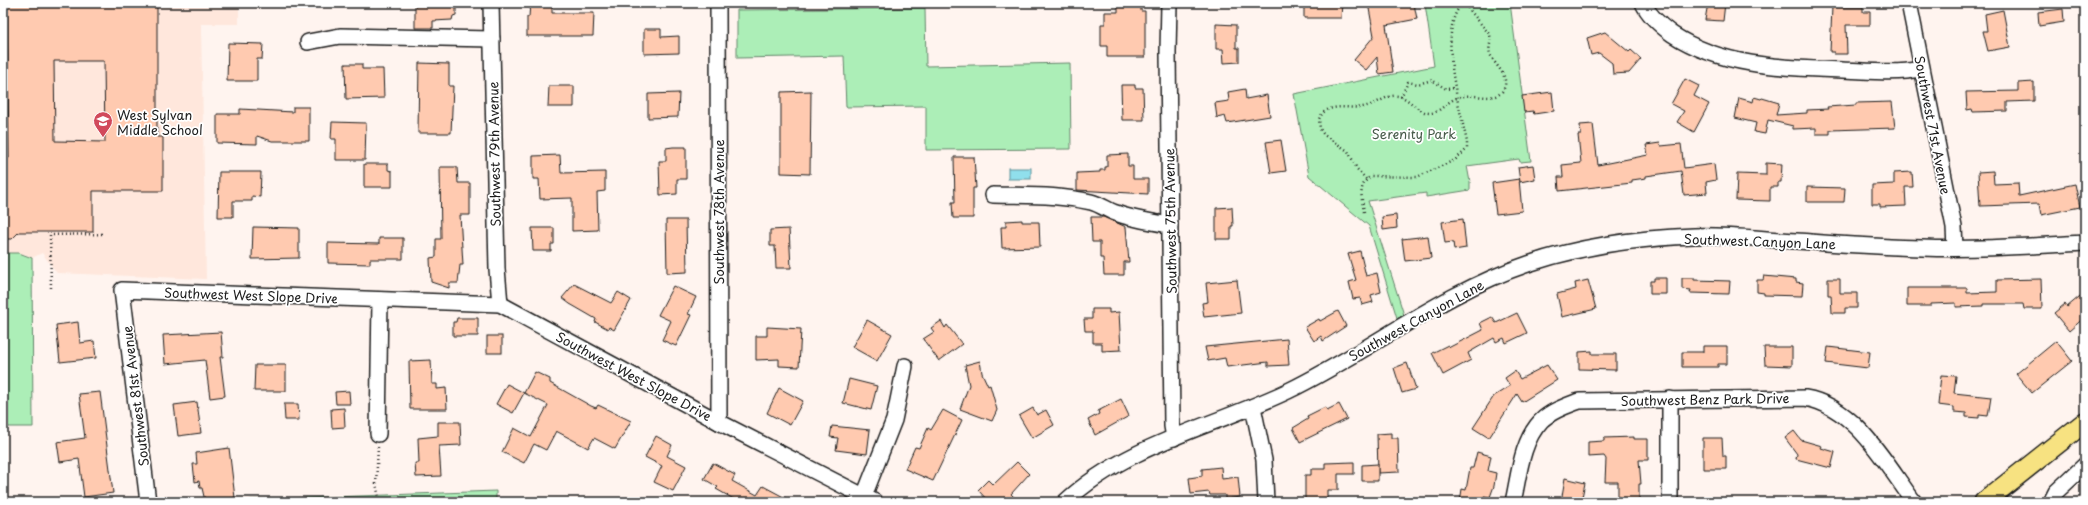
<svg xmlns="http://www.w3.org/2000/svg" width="2088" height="505" viewBox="0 0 2088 505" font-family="'Playpen Sans',sans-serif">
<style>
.built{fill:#ffe7dc}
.green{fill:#aceeb7;stroke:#64856a}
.water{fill:#90dfec;stroke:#629199}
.building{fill:#ffcab0;stroke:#1c1c1c;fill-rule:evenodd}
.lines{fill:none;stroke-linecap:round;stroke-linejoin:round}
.minor-casing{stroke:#1c1c1c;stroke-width:18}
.major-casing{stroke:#1c1c1c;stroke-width:22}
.path{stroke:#1c1c1c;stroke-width:2.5;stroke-dasharray:1 3;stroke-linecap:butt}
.minor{stroke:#fff;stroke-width:15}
.major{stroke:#f7e281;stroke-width:19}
.labels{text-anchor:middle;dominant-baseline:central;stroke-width:3.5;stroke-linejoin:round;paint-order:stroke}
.poi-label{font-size:13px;fill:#1c1c1c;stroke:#fff;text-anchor:start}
.street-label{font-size:13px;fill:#1c1c1c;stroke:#fff}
.park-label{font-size:13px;fill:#475b4a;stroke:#fff}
</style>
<rect width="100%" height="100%" fill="#fff4ef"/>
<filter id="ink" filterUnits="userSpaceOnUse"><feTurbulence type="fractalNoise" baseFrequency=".025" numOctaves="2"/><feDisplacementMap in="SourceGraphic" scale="8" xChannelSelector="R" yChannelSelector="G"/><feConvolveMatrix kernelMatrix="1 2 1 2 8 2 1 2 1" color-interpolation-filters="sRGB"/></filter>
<g filter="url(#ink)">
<path class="built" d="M3,3H239V24H201L206,279L57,273L42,253L32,258L24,254H3Z"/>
<g class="green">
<path d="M1433,3H1510L1531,161L1520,162L1519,159L1467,166L1470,182V190L1426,197V193L1368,201L1404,315L1397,318L1369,226L1309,176L1294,94L1434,66L1425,4Z"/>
<path d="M925,8L926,66L1070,63L1071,149L926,150V106L846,107L844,56L737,58V10Z"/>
<path d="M3,253H19L32,258L33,427H3Z"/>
<path d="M496,491V502H251L250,500Z"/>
</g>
<rect class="water" x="1008" y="168" width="23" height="11"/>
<g class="building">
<path d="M7,3H157V137H163V191H93V232H19L12,239H3V158H9ZM54,61H104L105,142L55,141Z"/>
<path d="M415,3H453V5H456V15L453,16L452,20L433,21V28H415Z"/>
<path d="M530,3H552V13H594L593,36H527V17H529Z"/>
<path d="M1118,3H1141V11H1145V57H1107V46H1101V24H1105V12H1118Z"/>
<path d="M1304,3H1342L1341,18H1304Z"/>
<path d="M1368,3H1403V6L1414,4L1417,19L1386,25L1393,72L1379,74L1377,57L1366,70L1354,60L1374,36Z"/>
<path d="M1708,3H1725L1723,21L1705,20Z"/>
<path d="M1832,7H1863V12H1870V25H1846L1847,54H1834V52H1830Z"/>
<path d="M2063,9L2064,22L2039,26L2038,12Z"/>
<path d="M2003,10L2010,47L1988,51L1983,31H1987L1985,14Z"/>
<path d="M1216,24L1236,25V48H1239V62L1224,63L1223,49H1216Z"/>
<path d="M644,29H661V37L679,36V53L644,54Z"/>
<path d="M1605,32L1629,52L1631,50L1641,59L1629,73L1613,74L1612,63L1599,53L1591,55L1587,38Z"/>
<path d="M228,43L263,44L262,59H257V81H227Z"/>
<path d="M419,63L449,64V86H453L451,133H418Z"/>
<path d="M345,64H362V69H383L384,98L346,99Z"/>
<path d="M1685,79L1699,86L1694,96L1709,104L1694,132L1677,122L1684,111L1671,104Z"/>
<path d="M2034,82V101L2007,102V111L1973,112L1972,109L1967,110L1966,92L2018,91V83Z"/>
<path d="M1121,85H1135V88H1143L1144,120H1122Z"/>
<path d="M549,86H574V107H548Z"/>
<path d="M1245,89L1246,99L1267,95L1270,116L1227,123L1225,116L1217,118L1215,103L1229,101L1228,92Z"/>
<path d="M811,91L810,174L781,173V92Z"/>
<path d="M1552,92L1554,111L1534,114L1533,111L1524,112L1522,96Z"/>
<path d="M679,93L678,117L648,118V94Z"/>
<path d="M1754,97L1761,99L1762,98L1779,103L1776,115L1807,113V110L1828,109L1827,107L1856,105V103L1892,102L1895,128L1830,130V134H1816V128L1793,129V126L1768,120L1765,134L1754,132L1756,123L1735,118L1739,98L1753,102Z"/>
<path d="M293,107H309V141H272L257,136V144L217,143V114H240V109L293,112Z"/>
<path d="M332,122L366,123L365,160H336V139H331Z"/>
<path d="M1593,124L1598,165L1648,155L1646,145L1660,143L1661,146L1681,144L1684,168L1714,164L1716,180L1706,182L1707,193L1684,195L1681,171L1646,176V178L1632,180V183L1559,191L1558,177H1563L1562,165L1581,163L1578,135H1581L1580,125Z"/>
<path d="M1281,140L1286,171L1271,173L1266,142Z"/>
<path d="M673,147H686V179H677V194L660,195L659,161H666V148Z"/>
<path d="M1128,154V166H1133V179H1148V194L1077,190V173L1100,172V170H1105V167H1107V155Z"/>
<path d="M560,155L561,173L605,172V191L597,192L598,230L572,231V198L540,199L539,179H533V156Z"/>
<path d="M954,157H974L976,188H973V218H953L952,202H955Z"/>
<path d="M1766,163L1782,164L1781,182H1778V187H1770V201L1736,200L1737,174L1766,175Z"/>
<path d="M364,164H388V170L392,171V187H364Z"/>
<path d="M1533,165L1535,179L1520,182L1518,167Z"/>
<path d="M440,167H457L458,183H470V215H460L463,265H460L458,283H449V288L431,282L430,258L436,257V239H441Z"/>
<path d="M1993,171L1994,184L2018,183L2019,196L2075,184L2080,207L2041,215L2039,204L1980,206L1978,172Z"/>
<path d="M219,172H261L260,197L252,196V201H233V217H218Z"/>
<path d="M1912,172L1913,187H1905L1906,206L1880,207V204H1872V185L1894,184V173Z"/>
<path d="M1519,179L1522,211L1496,214L1492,183Z"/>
<path d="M1807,187L1845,188L1844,202H1807Z"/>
<path d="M1232,207L1233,226H1231V239H1216V208Z"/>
<path d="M1396,215L1397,228L1383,230L1382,217Z"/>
<path d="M1091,217H1104L1126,227L1129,262H1124V275H1104L1103,258H1100V242H1092Z"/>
<path d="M1463,219L1466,248L1454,250L1453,242L1445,243L1442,222Z"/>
<path d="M666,220H686L687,272L667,273Z"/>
<path d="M1022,220V222H1039L1040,247L1002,248L1001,227H1006V221Z"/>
<path d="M253,227L299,228V258L252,259Z"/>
<path d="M532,228H554V244H551V251H533Z"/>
<path d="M789,229L791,268H776L775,246H770V230Z"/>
<path d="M1428,236L1431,258L1405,261L1402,239Z"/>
<path d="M379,238H403V259H370V264L328,263V243L379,244Z"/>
<path d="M1360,251L1366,276L1377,273L1381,292L1371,295L1373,302L1362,305L1360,298L1353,299L1349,282L1356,280L1348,254Z"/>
<path d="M1764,276L1796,279V282L1803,283L1802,296L1764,295V293L1757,292V280H1763Z"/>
<path d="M1654,278H1666V294H1650V281H1654Z"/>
<path d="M1682,278H1694V280L1730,281L1729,294L1690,293L1691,290L1682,289Z"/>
<path d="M1828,279H1840V293H1857V308H1845V313H1832L1831,295H1828Z"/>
<path d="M2041,279L2042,309H2024L2023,304H1983V306L1956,307V303L1931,304V306H1907V288H1967V293L1997,292V280Z"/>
<path d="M1237,280L1241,313L1204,317L1202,303L1208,302L1206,283Z"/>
<path d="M1588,280L1596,309L1562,317L1557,294L1576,289L1575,283Z"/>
<path d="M574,284L611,303L618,292L631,300L614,330L609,327L608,329L595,322L596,319L570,304L562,298Z"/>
<path d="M673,286L696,297L688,314L691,315L676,346L662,340L671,321L658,315Z"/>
<path d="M2085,292V317L2069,331L2054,313L2065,304L2067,307Z"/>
<path d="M1092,309H1109V313L1119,312L1121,350L1102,351V343H1093V331H1085L1084,319H1092Z"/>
<path d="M1338,311L1346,326L1323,341L1321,336L1314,341L1305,327L1319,319L1320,321Z"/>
<path d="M1517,313L1527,333L1506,343L1504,338L1496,342L1494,338L1468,353L1471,360L1443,375L1432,353L1448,345L1450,347L1483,330L1480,323L1492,317L1496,323Z"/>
<path d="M457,318H478V336H453V322H456Z"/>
<path d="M867,320L892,334L877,361L852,347Z"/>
<path d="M941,321L945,328L947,325L962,344L939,361L923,339L934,332L931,328Z"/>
<path d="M78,322L80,343L94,341L96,358L60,362L56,325Z"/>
<path d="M767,327L801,329L799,367L779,366V359L756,360V336H767Z"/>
<path d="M221,332L223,357H220L225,396L210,398L205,360L165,364L163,335Z"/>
<rect x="487" y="336" width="15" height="17"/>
<path d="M1287,339L1289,365L1268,366V362L1227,367L1225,358L1208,361L1205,347Z"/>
<path d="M2056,341L2072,361L2032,393L2016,374Z"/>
<path d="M1703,346H1727V364H1718V367H1682V352H1703Z"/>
<path d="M1764,347H1792V366L1765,365Z"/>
<path d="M1828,347L1870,352L1868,368L1826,363Z"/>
<path d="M1592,351V354H1616V370L1579,369V352Z"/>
<path d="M431,360L432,384H437V389L446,388L447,409H410L409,361Z"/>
<path d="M980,361L982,373L988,386L990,385L997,410L992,421L960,409L969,385L965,365Z"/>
<path d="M1407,363L1416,389L1402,393L1394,368Z"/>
<path d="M255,365H286V391H254Z"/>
<path d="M1547,365L1557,380L1522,402L1517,394L1489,438L1473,428L1494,396L1510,386L1505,378L1515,371L1520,379Z"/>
<path d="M535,372L550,379V383L591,406L596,408L598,405L631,421L615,449L594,438L588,448L556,431L546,450L534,444L524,463L502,452L514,428L531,437L548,405L524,393Z"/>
<path d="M1941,375L1956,376L1954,393L1991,397L1988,416L1979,415V418L1966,417V413L1954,412V407L1938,405Z"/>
<path d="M849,379L877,386L871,410L843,403Z"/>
<path d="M507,384L524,393L513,413L496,404Z"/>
<path d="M779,388L803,401L790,425L767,413Z"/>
<path d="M349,391L350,404H336L335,392Z"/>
<path d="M100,392L113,493L84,497L79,459L60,462L57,442L85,438L79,394Z"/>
<path d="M1121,399L1129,416L1095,435L1088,420L1099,414L1098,411Z"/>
<path d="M197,402L201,433L178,436L174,405Z"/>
<path d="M284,404H298L299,420H285Z"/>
<path d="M1339,404L1347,419L1300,442L1293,428L1308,419L1307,416L1325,407L1327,410Z"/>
<path d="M344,408L345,427L332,428L331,409Z"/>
<path d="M1033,408L1037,415L1046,410L1054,425L1032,438L1019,416Z"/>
<path d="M943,410L962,420L933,481L905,469L915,447L919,448L928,428L931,430Z"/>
<path d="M438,422H460L461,445L439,446L441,476L416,477L415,463H419L418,438L438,436Z"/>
<path d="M832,426L870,430L867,454L836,450L838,438L830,437Z"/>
<path d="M1794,431L1801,440L1822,446L1821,448L1835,452L1831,468L1796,459L1797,454L1785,438Z"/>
<path d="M1391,433V438H1398L1399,472L1378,473L1377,434Z"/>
<path d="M656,436L672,445L667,456L686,466L673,491L654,482L662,466L645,457Z"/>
<path d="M1634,437V439H1648V460H1639L1641,484H1639V502H1618V482H1605L1606,459L1604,456L1588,457V442L1604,441V438Z"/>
<path d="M1703,438H1722L1723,456H1726V469H1703Z"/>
<path d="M229,448L235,498L205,501L202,488H200L199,481L195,482L193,464H197L196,453Z"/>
<path d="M1477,452L1491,456L1488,471L1496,473L1494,486L1490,497L1484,496L1483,502H1460L1462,489L1466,490L1470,468H1473Z"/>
<path d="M1017,462L1029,474L1011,494L1019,502H989L978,490L988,480L993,485Z"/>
<path d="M1354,462V474H1338V490H1327V500H1305V475H1311V469H1325V463Z"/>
<path d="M713,463L735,475L732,481L757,495L763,486L793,502H739L716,489L718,487L704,479Z"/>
<path d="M1378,464V481H1362V465Z"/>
<path d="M1221,467L1222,479L1238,477L1240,497L1225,499V495H1210L1209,492L1191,494L1189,478L1202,476V469Z"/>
<path d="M1565,478L1585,483L1581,502H1561Z"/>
</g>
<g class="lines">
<defs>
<g id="minor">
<path d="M491,3L497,269L500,304"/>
<path d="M718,3L719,422"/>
<path d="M1169,3L1168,52L1172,426L1174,438"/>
<path d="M1643,3C1649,16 1661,26 1672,34C1722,67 1784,68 1842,70C1869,71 1895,74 1921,69"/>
<path d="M1909,3L1954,227L1955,248"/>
<path d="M308,42L340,36L492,39"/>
<path d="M993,195C1028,196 1056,194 1091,202C1099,204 1106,209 1113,212C1131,219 1151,222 1170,225"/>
<path d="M1670,399V502"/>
<path d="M1253,407L1264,460L1266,502"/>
<path d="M378,434L380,300"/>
<path d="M864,496L894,420L905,366"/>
<path d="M148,502L122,290L500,304L719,422L875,502"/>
<path d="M1065,502C1127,444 1213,427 1288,391C1369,352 1441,293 1528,264C1581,246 1638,238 1694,236C1723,235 1752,238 1781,240C1828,243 1875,247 1922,248C1976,250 2031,246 2085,243"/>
<path d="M1513,502C1519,476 1521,442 1541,421C1551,411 1566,406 1579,401L1805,398C1855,406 1886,464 1914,502"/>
<path d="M2051,502L2056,492L2085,465"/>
</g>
<path id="major" d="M1984,502L2085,422"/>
</defs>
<use href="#minor" class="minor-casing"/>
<use href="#major" class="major-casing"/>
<g class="path">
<path d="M1401,97L1408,82L1418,84L1432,80L1446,89L1455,88"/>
<path d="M3,111L4,158"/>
<path d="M1366,179L1357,169L1348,151L1324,135L1320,129L1319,119C1321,115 1323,112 1327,110C1339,104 1355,110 1367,106C1377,104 1388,94 1398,96C1410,98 1418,113 1430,113C1442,113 1447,98 1465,96C1477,94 1501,104 1505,85C1507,74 1495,65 1491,56C1487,49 1492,42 1490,35L1464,3"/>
<path d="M1364,212C1362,198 1357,186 1371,176L1417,177L1455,160L1467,149V142C1460,109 1436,28 1463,3"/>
<path d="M51,288L50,235L105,234"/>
<path d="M378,447L376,484L380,502"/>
</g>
<use href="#minor" class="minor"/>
<use href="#major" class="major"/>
</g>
</g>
<defs>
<symbol id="school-pin" viewBox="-11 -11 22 30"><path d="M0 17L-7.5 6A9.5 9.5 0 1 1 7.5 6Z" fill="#d1495b" stroke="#fff"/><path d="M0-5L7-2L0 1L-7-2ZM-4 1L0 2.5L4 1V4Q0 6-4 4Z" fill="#fff"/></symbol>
</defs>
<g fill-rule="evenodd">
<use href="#school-pin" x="92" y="110" width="22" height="30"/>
</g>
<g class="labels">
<g class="poi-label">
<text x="117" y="114">West Sylvan<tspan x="117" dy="15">Middle School</tspan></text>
</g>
<g class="street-label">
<text transform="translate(1933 125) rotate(79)">Southwest 71st Avenue</text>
<text transform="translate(494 154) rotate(-91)">Southwest 79th Avenue</text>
<text transform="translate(718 212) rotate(-90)">Southwest 78th Avenue</text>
<text transform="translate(1170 221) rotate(-91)">Southwest 75th Avenue</text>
<text transform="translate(1760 241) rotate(2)">Southwest Canyon Lane</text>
<text transform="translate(251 295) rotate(2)">Southwest West Slope Drive</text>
<text transform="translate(1416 320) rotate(-29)">Southwest Canyon Lane</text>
<text transform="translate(634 376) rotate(28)">Southwest West Slope Drive</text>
<text transform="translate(135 396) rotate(-97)">Southwest 81st Avenue</text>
<text transform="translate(1705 399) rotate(-1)">Southwest Benz Park Drive</text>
</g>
<g class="park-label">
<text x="1414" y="133">Serenity Park</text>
</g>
</g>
<rect width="2088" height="505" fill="none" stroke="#fff" stroke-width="16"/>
<rect x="8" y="8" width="2072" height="489" fill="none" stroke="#1c1c1c" stroke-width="1.5" filter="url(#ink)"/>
</svg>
